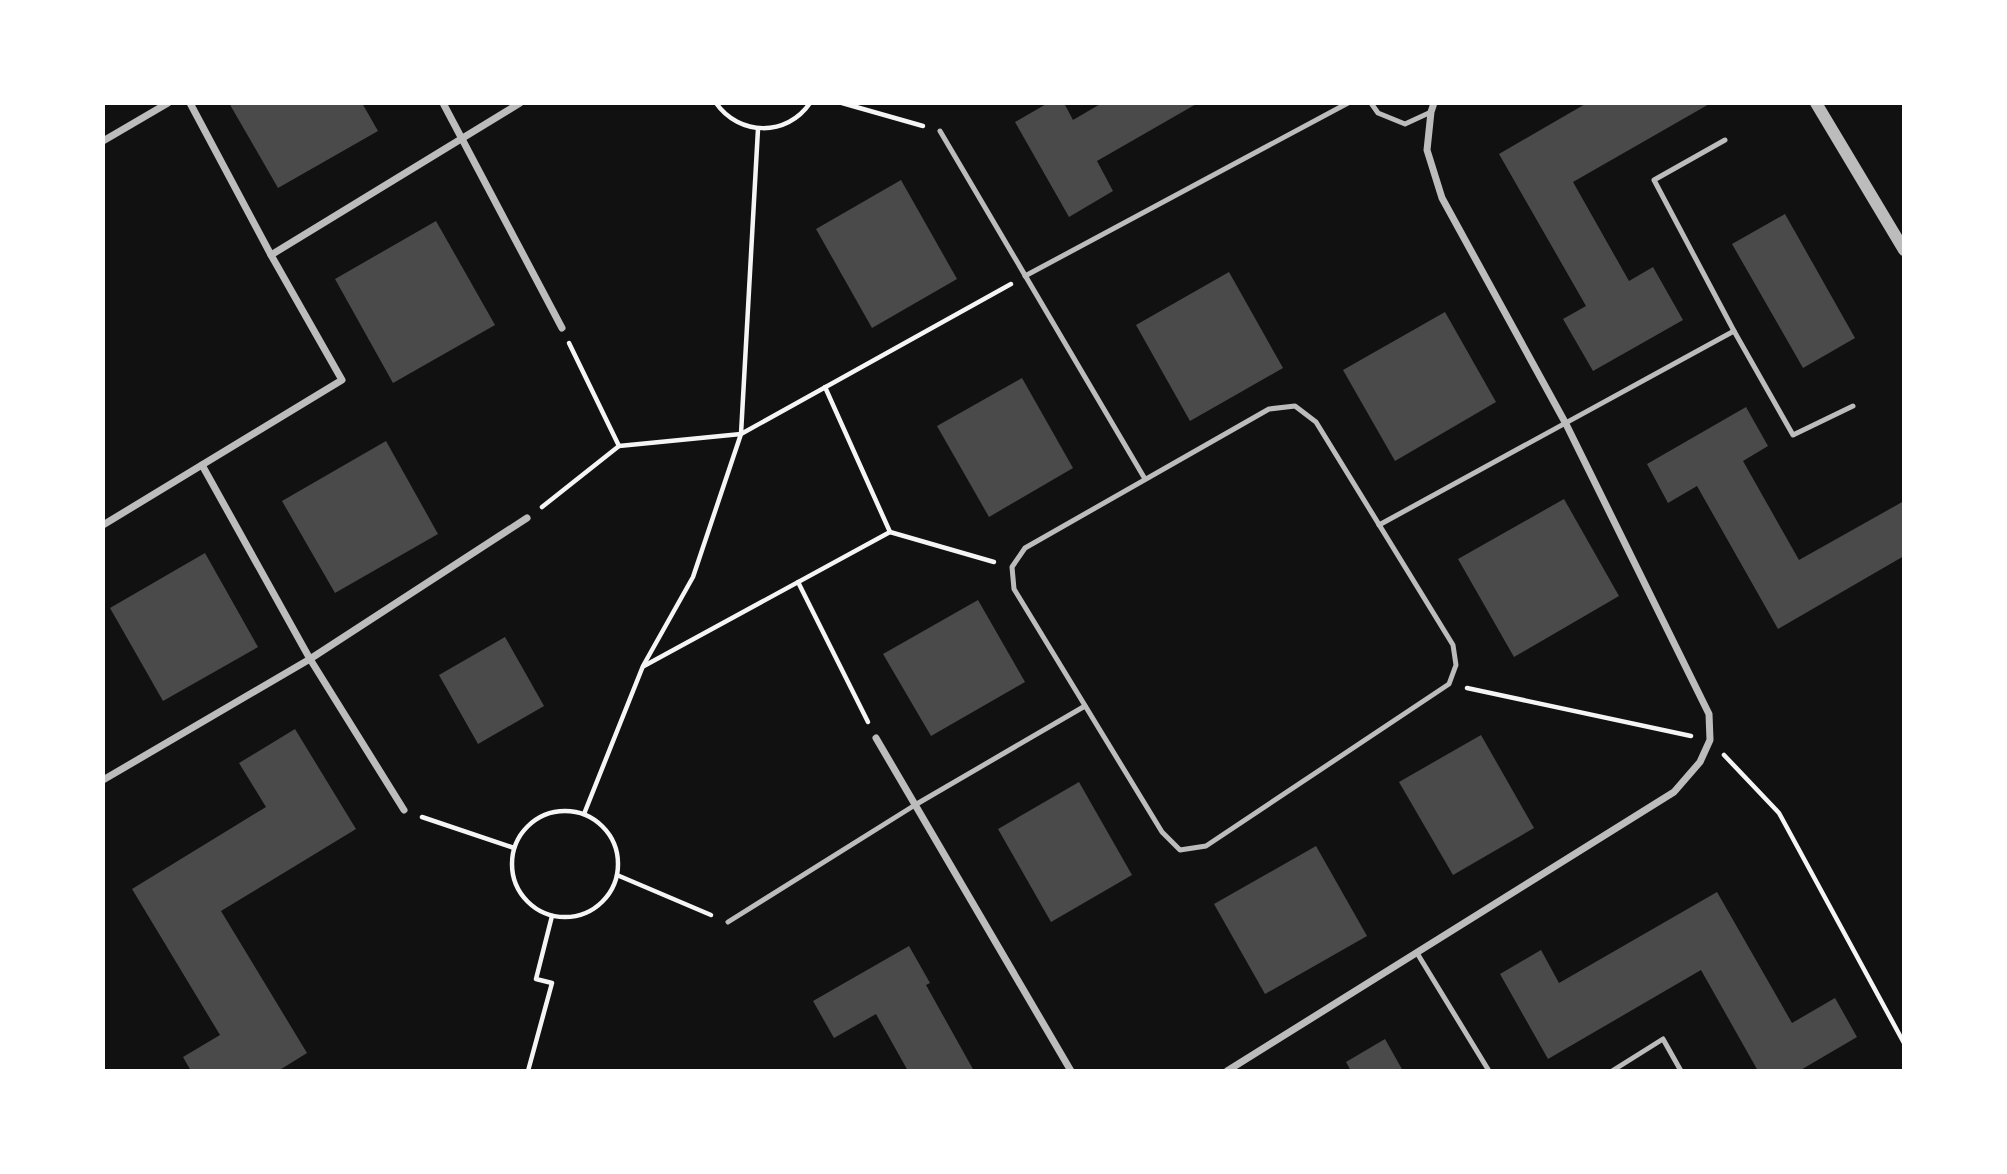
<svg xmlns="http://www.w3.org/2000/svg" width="2007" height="1174" viewBox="0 0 2007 1174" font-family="Rubik,sans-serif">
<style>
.building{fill:#4a4a4a}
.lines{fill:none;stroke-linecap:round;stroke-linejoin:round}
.path{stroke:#f5f5f5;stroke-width:4.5}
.service{stroke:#bcbcbc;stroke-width:5}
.minor{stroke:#bcbcbc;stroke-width:7}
.tertiary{stroke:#bcbcbc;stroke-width:12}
</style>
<rect width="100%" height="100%" fill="#111"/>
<g class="building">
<path d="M229,103H362L378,131L278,188Z"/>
<path d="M1048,103H1064L1073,120L1102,103H1198L1097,161L1113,191L1069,217L1015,122Z"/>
<path d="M1587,103H1711L1573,182L1629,281L1653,267L1683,320L1593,371L1563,319L1586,306L1499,154Z"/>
<path d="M901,180L957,279L872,328L816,229Z"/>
<path d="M1785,214L1855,338L1803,368L1732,244Z"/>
<path d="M436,221L495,325L393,383L335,279Z"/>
<path d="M1229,272L1283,368L1190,421L1136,325Z"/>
<path d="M1445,312L1496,402L1395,461L1343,370Z"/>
<path d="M1022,378L1073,468L989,517L937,426Z"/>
<path d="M1746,407L1768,446L1743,461L1799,560L1904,501V556L1778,629L1697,486L1668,503L1647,464Z"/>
<path d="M386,441L438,534L335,593L282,501Z"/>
<path d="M1564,499L1619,596L1514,657L1458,559Z"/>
<path d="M205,553L258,647L163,701L110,608Z"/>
<path d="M978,600L1025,682L931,736L883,654Z"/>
<path d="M505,637L544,706L478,744L439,675Z"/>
<path d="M295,729L356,829L221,911L307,1053L278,1071H191L183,1057L220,1035L132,889L266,807L239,763Z"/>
<path d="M1481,735L1534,828L1453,875L1399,782Z"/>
<path d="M1079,782L1132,875L1051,922L998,829Z"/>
<path d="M1316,846L1367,936L1265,994L1214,904Z"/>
<path d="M1717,892L1792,1023L1835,998L1857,1037L1799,1071H1758L1701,970L1548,1059L1500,974L1541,950L1559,983Z"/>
<path d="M909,946L930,983L926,985L974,1071H908L876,1014L834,1038L813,1001Z"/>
<path d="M1385,1039L1403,1071H1351L1346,1062Z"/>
</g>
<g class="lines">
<g class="path">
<path d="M716,103C739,136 787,137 810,103"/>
<path d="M842,103L923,126"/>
<path d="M569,343L619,446"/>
<path d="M542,507L619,446L741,434L1011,284"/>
<path d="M890,532L994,562"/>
<path d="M798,582L868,722"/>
<path d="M644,666L890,532L825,387"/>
<path d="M1467,688L1691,736"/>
<path d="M1724,755L1779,813L1904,1043"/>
<circle cx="565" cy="864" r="53"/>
<path d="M584,814L643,666L693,577L741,434L758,129"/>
<path d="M422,817L514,848"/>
<path d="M617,875L711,915"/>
<path d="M528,1071L552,983L536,979L552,916"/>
</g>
<g class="service">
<path d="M1371,103L1378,113L1405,124L1431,112"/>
<path d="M940,131L1145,479"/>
<path d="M1725,140L1654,180L1734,331L1793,435L1853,406"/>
<path d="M1025,276L1348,103"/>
<path d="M1295,406L1316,422L1453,645L1456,665L1449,684L1206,846L1180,850L1162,832L1014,589L1012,567L1025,548L1269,409Z"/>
<path d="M1379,525L1734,331"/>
<path d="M728,922L915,805L1085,706"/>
<path d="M1417,953L1489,1071"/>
<path d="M1612,1071L1663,1039L1681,1071"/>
</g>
<g class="minor">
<path d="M443,103L562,328"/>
<path d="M103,141L168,103"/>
<path d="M271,255L520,103"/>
<path d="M202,465L310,659L404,810"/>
<path d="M103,525L342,380L271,255L190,103"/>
<path d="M876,738L1071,1071"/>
<path d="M103,780L310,659L527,518"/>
<path d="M1227,1071L1674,792L1700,762L1710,740L1709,714L1566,424L1442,198L1427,150L1431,112L1434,103"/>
</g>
<path class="tertiary" d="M1816,103L1904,250"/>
</g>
<rect width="2007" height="1174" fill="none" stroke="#ffffff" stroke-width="210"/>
</svg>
